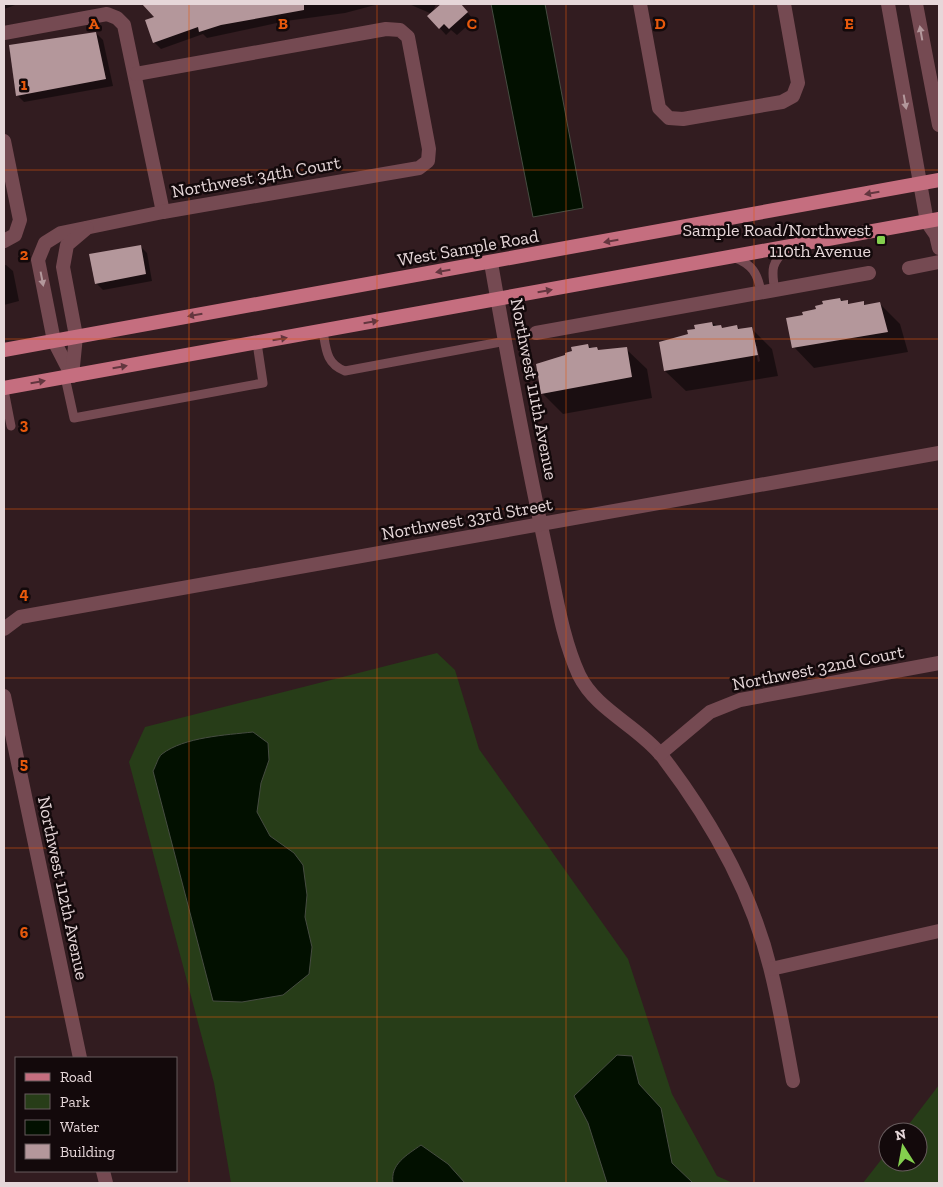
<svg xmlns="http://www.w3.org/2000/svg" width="943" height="1187" viewBox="0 0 943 1187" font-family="'Zilla Slab',serif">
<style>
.green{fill:#273d18}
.water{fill:#021000;stroke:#464c41}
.shadow{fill:#0007;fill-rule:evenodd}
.building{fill:#b4979b}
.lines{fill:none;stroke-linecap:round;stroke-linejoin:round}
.service{stroke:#754a52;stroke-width:9}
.minor{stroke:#754a52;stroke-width:14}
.tertiary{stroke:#754a52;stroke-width:14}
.primary{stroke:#c56e7f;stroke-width:14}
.oneway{fill:#b3989c}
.oneway2{fill:#63363f}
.grid{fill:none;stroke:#e8590c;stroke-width:1;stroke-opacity:0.55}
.poi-dot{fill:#84d04e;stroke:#13090b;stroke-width:2}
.labels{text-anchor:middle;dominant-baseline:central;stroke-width:5;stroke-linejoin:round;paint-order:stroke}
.street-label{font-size:18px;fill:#e6d7d9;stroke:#13090b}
.poi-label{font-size:18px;fill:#e6d7d9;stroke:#13090b;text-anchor:end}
.grid-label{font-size:16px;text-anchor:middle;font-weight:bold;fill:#e8590c;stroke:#13090b;stroke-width:5;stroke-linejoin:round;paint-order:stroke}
</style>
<rect width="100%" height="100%" fill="#321c20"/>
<g class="green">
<path d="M437,653L455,670L479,749L628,959L672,1094L717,1176L733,1183H231L214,1083L129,762L145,727Z"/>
<path d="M939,1085V1183H863L888,1151V1162H918V1132H903Z"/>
</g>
<g class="water">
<path d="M491,4H545L583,208L533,217Z"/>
<path d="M253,732L268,743L269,760L261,783L257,812L270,836L294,853L303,865L307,895L305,917L312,947L309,974L283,995L242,1002L213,1001L153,771C156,766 158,757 162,754C184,737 226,735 253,732Z"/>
<path d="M617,1055L632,1056L639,1084L661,1108L672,1163L693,1183H607L588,1123L574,1096Z"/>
<path d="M421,1145L448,1164L465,1183H393C390,1164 407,1155 421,1145Z"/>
</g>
<g class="shadow">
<path d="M4,4H18L4,9Z"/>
<path d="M144,4H379L345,13L286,21L207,38L203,34L161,49L154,42L157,17Z"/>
<path d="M409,4H436L432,14Z"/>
<path d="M443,4H460L474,20L457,35L451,30L446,35L429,16Z"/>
<path d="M96,33L103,40L113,86L24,102L17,95Z"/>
<path d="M140,246L147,253L152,281L103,290L96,283Z"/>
<path d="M4,265H6L13,271L19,301L4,305Z"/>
<path d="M840,299L851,305L880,304L900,324L908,352L814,368L794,347L804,316Z"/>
<path d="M712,323L724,329L737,326L740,330L751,328L772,349L778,376L686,391L665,371L689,334ZM755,346H757L760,361L758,362Z"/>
<path d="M588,346L600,351L626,349L647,369L652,398L563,414L542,393L574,352Z"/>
</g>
<g class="building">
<path d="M142,4H304V10L221,25L199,32L198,27L153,43L145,20L154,17Z"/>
<path d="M441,4H461L468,12L449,29L444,24L439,29L427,16Z"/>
<path d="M96,32L106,79L16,96L9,45Z"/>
<path d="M141,245L146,274L95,284L89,254Z"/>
<path d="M840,298L841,301L848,300V304L864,301V305L880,302L888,332L792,348L786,318L803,315L802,312L816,309L815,306L823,304L822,301Z"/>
<path d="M712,322L713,326L721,325L722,328L737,325L738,329L752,327L758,355L664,371L659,342L688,334L687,330L695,329L694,325Z"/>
<path d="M588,344L589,348L597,347L598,350L627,347L632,377L541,394L536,364L565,355V353L572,351L571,347Z"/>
</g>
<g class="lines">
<g class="service">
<path d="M733,257C752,264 758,273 761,293"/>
<path d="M775,291C771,269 771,262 789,247"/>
<path d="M323,331C326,349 326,364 345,371L506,341"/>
<path d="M65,377L74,418L263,383L257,343"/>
<path d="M4,390L11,426"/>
</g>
<g class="minor">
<path d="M640,4L659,108L669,118L683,119L782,102L793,96L798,83L784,4"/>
<path d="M4,33L107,14L117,18L124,25L163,212"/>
<path d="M4,141L20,220L15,235L4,241"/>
<path d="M927,222L936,235L939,248"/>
<path d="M491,263C508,360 526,457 547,554C556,594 562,638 579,675C596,710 638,726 662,756C711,820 752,892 771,971C780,1007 786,1044 793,1081"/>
<path d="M909,268L939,262"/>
<path d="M536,333L869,273"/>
<path d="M72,376L54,341L38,260L45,243L61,233L163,212L419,168L428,161L429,149L408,37L400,30L386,29L136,74"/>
<path d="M72,376L76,336L63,267L67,245L87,228"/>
<path d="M4,629L20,617L939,453"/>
<path d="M4,696L80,1058"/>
<path d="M660,754L710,712L740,700L939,663"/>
<path d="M771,969L939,931"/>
<path d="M103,1171L106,1183"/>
</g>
<g class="tertiary">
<path d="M888,4L927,222"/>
<path d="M916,4L939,125"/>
</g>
<g class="primary">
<path d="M4,350L939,180"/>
<path d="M4,388L939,219"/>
</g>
</g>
<defs><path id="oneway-solid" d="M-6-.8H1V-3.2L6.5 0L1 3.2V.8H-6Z" transform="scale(1.25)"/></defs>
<g class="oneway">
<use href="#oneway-solid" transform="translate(921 33) rotate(-100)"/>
<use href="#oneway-solid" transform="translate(905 102) rotate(80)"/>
<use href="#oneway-solid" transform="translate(42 279) rotate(79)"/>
</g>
<g class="oneway2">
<use href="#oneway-solid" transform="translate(872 193) rotate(170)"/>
<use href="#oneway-solid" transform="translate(611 241) rotate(170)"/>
<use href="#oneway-solid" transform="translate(443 271) rotate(170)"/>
<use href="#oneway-solid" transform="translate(545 291) rotate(-10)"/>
<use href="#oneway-solid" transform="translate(195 315) rotate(170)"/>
<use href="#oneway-solid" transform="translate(371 322) rotate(-10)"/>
<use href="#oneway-solid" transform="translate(280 339) rotate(-10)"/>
<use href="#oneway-solid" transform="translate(120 367) rotate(-10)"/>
<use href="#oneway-solid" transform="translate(38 382) rotate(-10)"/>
</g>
<path class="grid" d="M189,4V1183M377,4V1183M566,4V1183M754,4V1183M4,170H939M4,339H939M4,509H939M4,678H939M4,848H939M4,1017H939"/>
<rect class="poi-dot" x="876" y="235" width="10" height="10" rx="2.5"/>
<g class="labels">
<g class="street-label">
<text transform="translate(256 177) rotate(-10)">Northwest 34th Court</text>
<text transform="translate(468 248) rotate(-10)">West Sample Road</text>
<text transform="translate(534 389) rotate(79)">Northwest 111th Avenue</text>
<text transform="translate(467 519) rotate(-10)">Northwest 33rd Street</text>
<text transform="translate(818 668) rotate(-11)">Northwest 32nd Court</text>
<text transform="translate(63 888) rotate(78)">Northwest 112th Avenue</text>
</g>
<g class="poi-label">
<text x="871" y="230">Sample Road/Northwest<tspan x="871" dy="21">110th Avenue</tspan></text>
</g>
</g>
<g class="grid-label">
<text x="94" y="29">A</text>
<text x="283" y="29">B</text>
<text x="472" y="29">C</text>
<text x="660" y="29">D</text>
<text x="849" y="29">E</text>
<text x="24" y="90">1</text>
<text x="24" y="260">2</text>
<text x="24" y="430">3</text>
<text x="24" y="599">4</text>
<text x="24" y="769">5</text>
<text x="24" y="938">6</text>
</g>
<rect width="943" height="1187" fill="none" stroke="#e6d7d9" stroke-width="10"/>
<rect x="15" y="1057" width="162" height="115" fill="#13090b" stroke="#675b5d"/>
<rect x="25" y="1073" width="25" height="8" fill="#c56e7f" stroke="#675b5d"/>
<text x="60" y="1082" font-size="15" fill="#e6d7d9">Road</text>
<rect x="25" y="1094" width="25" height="15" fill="#273d18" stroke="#675b5d"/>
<text x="60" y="1107" font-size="15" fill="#e6d7d9">Park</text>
<rect x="25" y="1120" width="25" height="15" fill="#021000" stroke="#675b5d"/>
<text x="60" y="1132" font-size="15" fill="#e6d7d9">Water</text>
<rect x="25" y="1144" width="25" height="15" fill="#b4979b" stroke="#675b5d"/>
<text x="60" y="1157" font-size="15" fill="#e6d7d9">Building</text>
<g transform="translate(903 1147) rotate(349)"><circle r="24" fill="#13090b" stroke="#675b5d"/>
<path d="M0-4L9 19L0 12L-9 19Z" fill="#84d04e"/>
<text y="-8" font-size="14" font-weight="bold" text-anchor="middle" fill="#e6d7d9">N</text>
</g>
</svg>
